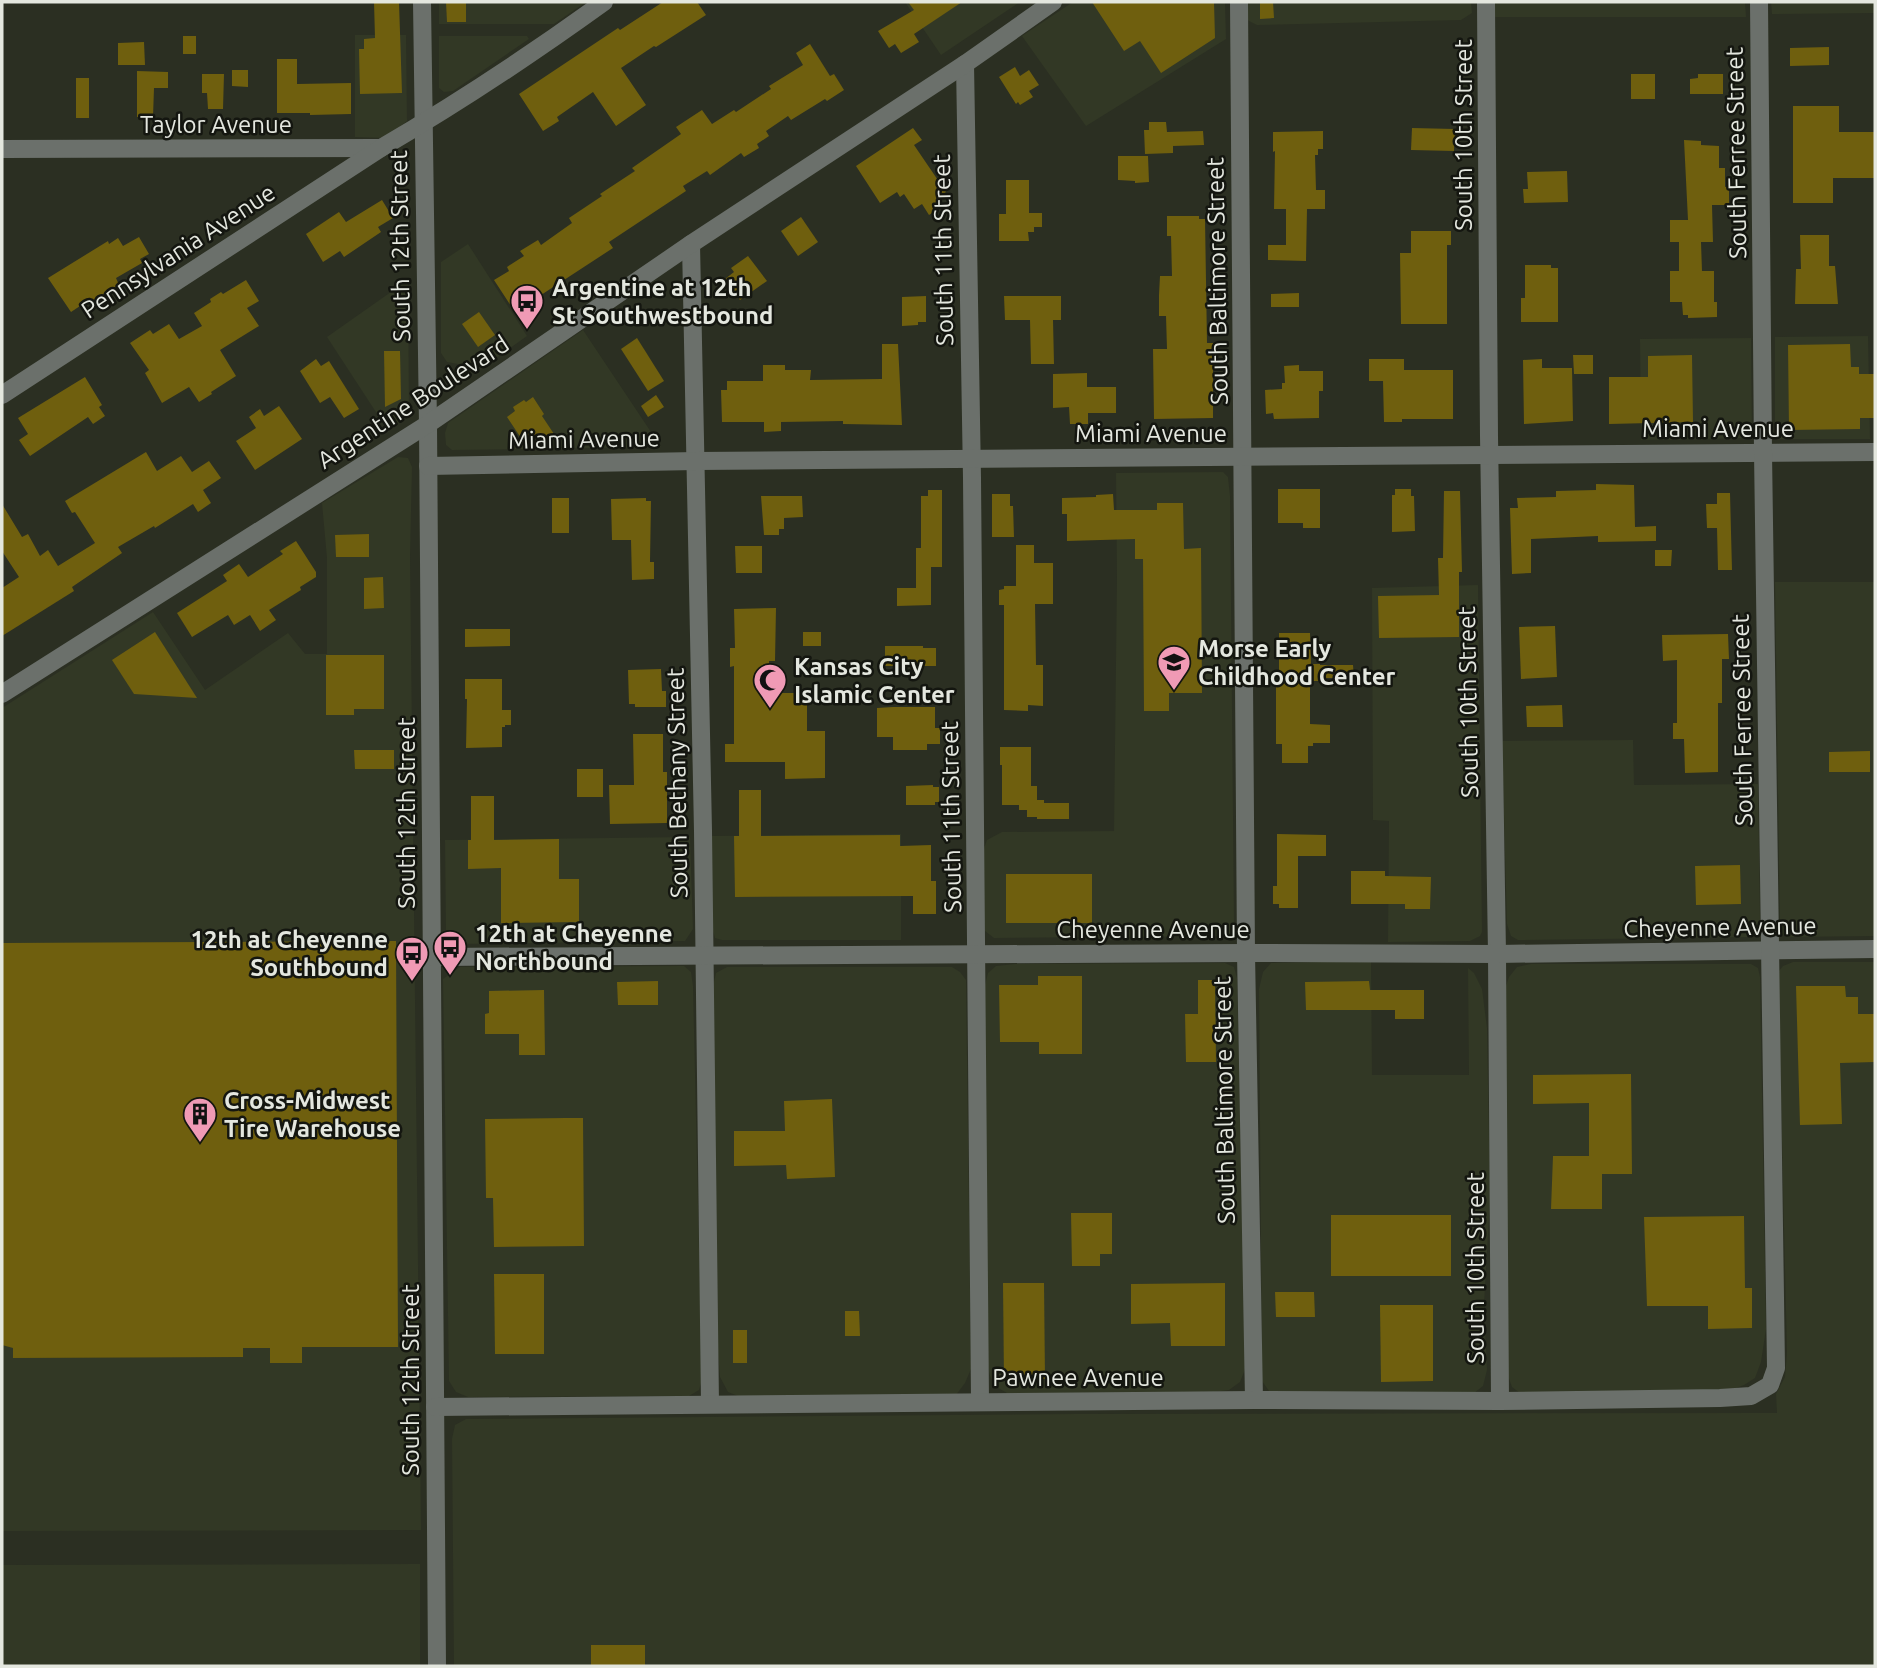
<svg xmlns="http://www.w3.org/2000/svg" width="1877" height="1668" viewBox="0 0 1877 1668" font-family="Ubuntu,sans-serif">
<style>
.built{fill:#323825}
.building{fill:#6f5f0e}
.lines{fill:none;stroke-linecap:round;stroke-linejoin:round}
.minor{stroke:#6b706b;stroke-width:18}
.labels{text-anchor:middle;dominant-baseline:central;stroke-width:5;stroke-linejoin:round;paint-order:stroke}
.street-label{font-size:24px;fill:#e4e7df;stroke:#141610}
.poi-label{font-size:24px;font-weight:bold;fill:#e4e7df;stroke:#141610;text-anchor:start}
</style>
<rect width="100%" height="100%" fill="#2b2f22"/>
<g class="built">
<path d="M439,2H586L554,24H439Z"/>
<path d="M905,2H1020L941,55Z"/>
<path d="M1073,2H1225L1226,39L1086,126L1022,36Z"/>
<path d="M1246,2H1471L1472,13L1461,20L1257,25L1249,21L1246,18Z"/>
<path d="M1495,2H1745L1746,17H1495Z"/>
<path d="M1771,2H1875V13L1772,14Z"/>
<path d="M355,35H406L407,121L386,138L355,137Z"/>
<path d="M439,36H527L529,39L453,91L444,92L439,88Z"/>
<path d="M468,244L527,336L493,360L481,364H458L447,362L441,353V262Z"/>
<path d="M408,280L409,410L406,418L387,429L327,337Z"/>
<path d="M583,330L661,447L452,450L446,445L445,433L448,423Z"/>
<path d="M1868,336L1870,439H1775V337Z"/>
<path d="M1751,338L1752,438L1641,440L1640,339Z"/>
<path d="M398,457L408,458L412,467L410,557L421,1530L2,1531V708L153,612L205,690L288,633L305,654H327V558L322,503Z"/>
<path d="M1223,472L1228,477L1230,496L1234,922V932L1232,936L994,938L985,931L984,923L983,851L987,840L1002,832L1114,831L1117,577L1116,473Z"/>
<path d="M1775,582H1875V936L1786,937L1780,932Z"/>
<path d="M1478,585L1482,932L1480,936L1470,941L1388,942L1389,821L1373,820L1372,588Z"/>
<path d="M1633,740L1634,785L1758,784L1760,921L1757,933L1751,937L1518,940L1511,936L1507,924L1502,741Z"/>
<path d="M901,834V940H722L715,938L712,927L711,836Z"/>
<path d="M690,837L693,929L685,941L457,944L446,933L445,840Z"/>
<path d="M1371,961L1372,1075H1469L1468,968L1474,973L1482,989L1487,1028L1490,1200L1484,1304L1487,1370L1483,1386L1474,1393H1285L1269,1391L1262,1381L1259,989L1263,972L1271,963Z"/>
<path d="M1793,962H1875V1666H454L452,1439L455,1425L466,1419L1078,1414L1777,1413L1776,1394L1785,1377L1787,1353L1778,972L1783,966Z"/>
<path d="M1225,963L1234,967L1237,978L1246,1367L1240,1382L1229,1390L1207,1393H1007L995,1386L990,1376L988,1365L984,989L988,973L996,966L1015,964Z"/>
<path d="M1531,964H1751L1758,968L1760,977L1766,1329L1761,1362L1755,1378L1744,1385L1731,1390L1520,1393L1512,1387L1507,1373L1504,992L1509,977L1517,967Z"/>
<path d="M684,966L691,972L693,986L702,1380L699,1390L689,1396L468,1397L456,1392L449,1381L443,979L460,967Z"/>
<path d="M727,967H952L960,972L966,980L971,1369L965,1383L956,1395L738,1396L728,1392L720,1377L718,1353L713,986L716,973Z"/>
<path d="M420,1564V1666H2V1565Z"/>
</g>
<g class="building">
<path d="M374,2H399L402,93L360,94L359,49H364V39L375,38Z"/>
<path d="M446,2H466V22H447Z"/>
<path d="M663,2H697L706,15L656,47L654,46L621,68L646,105L616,126L593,92L557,117L559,121L543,131L519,94L618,28L620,30Z"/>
<path d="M908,2H962L914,34L919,42L901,53L895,44L889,48L878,31L914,10Z"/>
<path d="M1092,2H1214L1215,38L1161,73L1140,41L1124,51Z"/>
<path d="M1260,2H1273L1274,18L1260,19Z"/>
<rect x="183" y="36" width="13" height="18"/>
<path d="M144,42L145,65H118V43Z"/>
<path d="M810,44L830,76L834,74L844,90L827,101L825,99L791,120L788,116L766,131L769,136L757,144L759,148L744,157L741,153L710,175L707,171L683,186L686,191L609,242L613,248L515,312L494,280L509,271L507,267L524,256L520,251L538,240L541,245L572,223L569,218L602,196L600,194L635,171L632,168L681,134L676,127L702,110L712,124L734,110L736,112L771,89L769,86L803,65L796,53Z"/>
<path d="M1829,47V65L1790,66V48Z"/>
<path d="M277,59H297V84L351,83V114L310,115V113H277Z"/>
<path d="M1015,67L1020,76L1029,70L1039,85L1029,91L1033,97L1020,105L1018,102L1016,104L999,77Z"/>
<path d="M232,70H248V87L232,86Z"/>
<path d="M137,71L168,72V88H154L153,117H137Z"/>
<path d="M202,74H224L223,109H208L207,93H202Z"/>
<rect x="1631" y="74" width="24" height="25"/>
<path d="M1698,74H1723V94H1690V79L1698,78Z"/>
<rect x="76" y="78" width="13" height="40"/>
<path d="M1793,106H1839V132H1874L1875,178H1833V203H1793Z"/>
<path d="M1149,122H1166L1167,132L1203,131L1204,145L1173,146V153L1145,154L1144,130H1149Z"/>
<path d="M913,128L922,140L914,145L946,192L936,199L941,207L929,215L922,204L914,209L904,194L900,197L897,192L880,203L856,166Z"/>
<path d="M1412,128L1455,129L1454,151L1411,150Z"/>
<path d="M1323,131V149H1318V155H1315L1316,190H1325V209H1307L1306,261L1268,260V245H1286V209H1274L1275,151L1273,152V132Z"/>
<path d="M1684,140L1701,141V145L1719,146V168H1725V187L1729,186V205H1712L1713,242H1701L1702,271H1714V302H1717V317L1688,318V315H1683L1682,302H1670V271H1679V242H1670V220H1688Z"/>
<path d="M1118,156H1148L1149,182L1135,183V181L1118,180Z"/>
<path d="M1567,171L1568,202L1524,203L1523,189H1528L1527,172Z"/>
<path d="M1006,180H1029V213H1042V227H1034V232H1028L1029,241H999V214H1006Z"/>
<path d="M382,200L393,218L378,227L381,232L344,257L340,251L323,262L306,234L339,212L346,222Z"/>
<path d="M1167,216H1199V219H1205L1207,343H1213V418L1154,419L1153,349H1167L1166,316H1159V295L1160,276H1172L1171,236H1167Z"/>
<path d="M801,217L818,242L798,256L781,231Z"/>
<path d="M1411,231H1451V245H1447V324H1401L1400,253H1411Z"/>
<path d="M1800,235H1829V266H1835L1838,304H1795L1796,269H1801Z"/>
<path d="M139,237L149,254L140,259L142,263L116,278L119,285L91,302L89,300L71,312L48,278L108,241L109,244L118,238L123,246Z"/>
<path d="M748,256L767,281L740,300L725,279L734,272L731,268Z"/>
<path d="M1525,265H1551V268H1558V322H1521V298H1525Z"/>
<path d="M246,280L259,301L247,308L259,326L220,350L236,376L211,392L212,394L199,402L189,387L162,403L145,373L149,370L130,343L150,330L153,334L169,324L179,339L202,326L194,313L211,302L210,299L221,292L223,294Z"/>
<path d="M1299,293V307H1271V294Z"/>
<path d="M926,296V322H918V325L902,326V297Z"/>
<path d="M1004,296H1061V320H1053L1054,364H1031L1030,320H1005Z"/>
<path d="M479,312L495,335L478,347L462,324Z"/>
<path d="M637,338L664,381L648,391L621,349Z"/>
<path d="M882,344H898L902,425L843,424V421L781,422V431L764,432V422H722L721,390H727V381H763V365H785V370H811L810,380L882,379Z"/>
<path d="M1850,344L1851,367H1859V374H1875V418H1860V429L1789,430L1788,345Z"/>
<path d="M384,351H400L401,399L385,407Z"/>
<path d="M1573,355H1593V374H1574Z"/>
<path d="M1692,355L1693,422L1609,424V377H1648V356Z"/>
<path d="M316,359L321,366L329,361L359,409L344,418L330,397L320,403L300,371Z"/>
<path d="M1369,359H1404V370H1453V419H1402V422H1384L1383,381H1369Z"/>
<path d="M1542,359V368H1572L1573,421L1524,424L1523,360Z"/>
<path d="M1299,365V371H1323V391H1319V418L1274,419L1273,413L1266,414L1265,390L1282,389V383H1285L1284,366Z"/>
<path d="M1087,373V387H1116V413H1088V424H1070L1069,407L1053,408V374Z"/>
<path d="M85,377L102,405L99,407L105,416L93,424L88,417L30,456L19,440L28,434L18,418Z"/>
<path d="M656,395L664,407L648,417L641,406Z"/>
<path d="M533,397L544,414L542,416L554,434L521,438L507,417L515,411L513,407L524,400L526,402Z"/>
<path d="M279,406L302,439L255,470L236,441L256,428L249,417L260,409L264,416Z"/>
<path d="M146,452L157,471L181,456L192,472L209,461L221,478L203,490L211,503L198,512L193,504L155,528L154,526L118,547L122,553L72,587L74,591L2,636V588L19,577L2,551V504L22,537L28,534L40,556L48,550L58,566L95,543L75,512L72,513L65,501Z"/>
<path d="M1596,484L1634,485L1635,527L1656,526V541L1598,542V536L1531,539V573L1512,574L1510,508H1518L1517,498L1556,497V491L1596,490Z"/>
<path d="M1278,489H1320V528H1303V523H1278Z"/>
<path d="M1395,489H1411V496H1414L1415,531L1392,532V495H1395Z"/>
<path d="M928,490H942V567H931V605L897,606V588H916V548H921V496H928Z"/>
<path d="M1444,491H1460L1462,572H1459V637L1379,638L1378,596L1439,595L1438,558H1443Z"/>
<path d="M1717,493H1730L1732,570H1718L1717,528H1707L1706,504H1717Z"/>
<path d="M992,494H1010V506H1013L1014,537H992Z"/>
<path d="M1113,494L1114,510H1157V503H1183L1184,549L1201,548L1202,693H1169V711H1144L1143,559H1135V539L1067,541V514H1062V498L1096,497V495Z"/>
<path d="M761,496H802L803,517L784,518V529H779V535H764Z"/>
<rect x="552" y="498" width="17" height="35"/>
<path d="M646,498V501H651L650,562H654V579L632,580L631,540H612L611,499Z"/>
<path d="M369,534V557H336L335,535Z"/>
<path d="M296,541L316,572V577L300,587L301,590L269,610L276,620L260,631L250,615L234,625L228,615L192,637L177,613L227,581L223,575L239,564L248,577L283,554L280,551Z"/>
<path d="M1016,545H1034V563H1053V604H1035L1036,665H1043V706L1028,705V711L1004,710V605H999V590L1004,589V586H1016Z"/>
<path d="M735,546H762V573H736Z"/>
<path d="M1655,550H1672L1671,566H1655Z"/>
<path d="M383,577L384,608L364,609V578Z"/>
<path d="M776,608L775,661H769V693H807V731H825V778L785,779V762H725V744H734V666L730,667V648H735L734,609Z"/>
<path d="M1555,626L1557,677L1521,679L1519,627Z"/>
<path d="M465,629H510V646L465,647Z"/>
<path d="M155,632L197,698L134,694L112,660Z"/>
<rect x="803" y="632" width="18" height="14"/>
<path d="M1279,633H1310L1311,664H1320V665H1353L1354,678H1320V681H1310V724L1330,725V743H1313V746H1308V763H1282V744H1276V684H1279Z"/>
<path d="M1728,634L1729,659H1722V703H1718V772L1685,773L1684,739H1673V723H1677V660L1663,661L1662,635Z"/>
<path d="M885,646H923V648H936V666H885Z"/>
<path d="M326,655H384V709H354V715H326Z"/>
<path d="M661,669L662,691H666V707H635V704H629L628,670Z"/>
<path d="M465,679H502V710H511V725H505V727H502V747L466,748L467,699H465Z"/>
<path d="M1562,705L1563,727H1527L1526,706Z"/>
<path d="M893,707H935V728H940V744H927V750H893V737H877V708Z"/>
<path d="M633,734H663V772H667V823L610,824L609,785H634Z"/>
<path d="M1000,747H1031V786H1037V800H1044V803H1069V819H1037V817H1027V810H1019V805H1002V765H1000Z"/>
<path d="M354,750H394V769H355Z"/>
<path d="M1870,751V772H1829V752Z"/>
<rect x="577" y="769" width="26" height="28"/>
<path d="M933,785V787H939V802H935V805H906V786Z"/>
<path d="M739,790H761V836L900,835V846L931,845V881H936V914H913V896L735,897L734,836H739Z"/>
<path d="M471,796H494V840L559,839V879H579V922L501,923V868L468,869V840H471Z"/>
<path d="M1277,834L1326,835V856H1298V908H1279V904H1273V886H1277Z"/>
<path d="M1740,865L1741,904L1696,905L1695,866Z"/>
<path d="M1351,871H1385V876L1431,877L1430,909H1405V904H1351Z"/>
<rect x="1006" y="874" width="86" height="49"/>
<path d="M396,941L398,1347H302V1363H270V1348H243V1357L13,1358V1348L2,1345V943Z"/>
<path d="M1038,976H1082V1054H1039V1042H1000L999,985H1038Z"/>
<path d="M1198,980H1215L1216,1062H1186L1185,1014H1198Z"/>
<path d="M658,981V1005H618L617,982Z"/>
<path d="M1369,981L1370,990H1424V1019H1395V1010H1306L1305,982Z"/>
<path d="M1796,986H1845L1846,997H1858V1014H1875V1062L1840,1063L1842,1124L1800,1125Z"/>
<path d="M544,990L545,1055H519V1034H485V1014L489,1013V991Z"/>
<path d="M1631,1074L1632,1174H1602V1209H1551L1553,1156H1589V1103L1533,1104V1075Z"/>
<path d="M832,1099L835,1177L787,1179L786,1165L734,1166V1131H785L784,1101Z"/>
<path d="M566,1118H583L584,1246L494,1247L493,1198H486L485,1119Z"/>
<path d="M1071,1213H1112V1254H1100V1266H1072Z"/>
<rect x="1331" y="1215" width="120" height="61"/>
<path d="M1744,1216L1745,1288H1752V1328L1708,1329V1306H1647L1644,1217Z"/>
<path d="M494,1274H544V1354H495Z"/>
<path d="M1003,1283H1044L1045,1379H1004Z"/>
<path d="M1225,1283V1346H1171L1170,1323L1131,1324V1284Z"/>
<path d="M1275,1292H1314L1315,1317H1276Z"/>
<path d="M1380,1305H1433V1381L1381,1382Z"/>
<path d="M845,1311H859L860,1336H845Z"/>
<rect x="733" y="1330" width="14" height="33"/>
<rect x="591" y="1645" width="54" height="21"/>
</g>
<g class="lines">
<g class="minor">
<path d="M422,2L428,424L437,1666"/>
<path d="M1239,2L1246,953L1254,1400"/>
<path d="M1486,2L1489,436L1497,954L1500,1401"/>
<path d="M965,64L972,478L980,1402"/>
<path d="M2,149L381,148"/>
<path d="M691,244L703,831L710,1404"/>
<path d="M2,395L381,148C458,103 532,54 604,2"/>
<path d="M428,466L696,461L1875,452"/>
<path d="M2,694L428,424L691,244L965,64L1053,2"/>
<path d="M432,957L1246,953L1497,954L1875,949"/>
<path d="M435,1407L1254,1400L1500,1401L1720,1398L1751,1396L1770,1385L1776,1368L1763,452L1759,2"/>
</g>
</g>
<defs>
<symbol id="bus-pin" viewBox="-11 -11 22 30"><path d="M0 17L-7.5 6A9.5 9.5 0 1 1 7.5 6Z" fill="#f09ab5" stroke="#141610"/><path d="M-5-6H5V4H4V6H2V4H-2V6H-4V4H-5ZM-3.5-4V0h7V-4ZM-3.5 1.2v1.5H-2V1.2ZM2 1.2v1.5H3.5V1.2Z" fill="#111"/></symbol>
<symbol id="school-pin" viewBox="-11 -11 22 30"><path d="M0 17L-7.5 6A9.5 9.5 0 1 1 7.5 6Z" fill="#f09ab5" stroke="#141610"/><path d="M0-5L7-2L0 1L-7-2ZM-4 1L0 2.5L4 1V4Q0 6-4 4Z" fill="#111"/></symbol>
<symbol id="mosque-pin" viewBox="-11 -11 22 30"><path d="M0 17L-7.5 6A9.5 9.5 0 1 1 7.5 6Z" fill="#f09ab5" stroke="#141610"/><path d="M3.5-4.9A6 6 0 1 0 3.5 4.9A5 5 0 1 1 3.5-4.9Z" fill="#111"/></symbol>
<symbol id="building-pin" viewBox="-11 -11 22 30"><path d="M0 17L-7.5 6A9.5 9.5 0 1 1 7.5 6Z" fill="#f09ab5" stroke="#141610"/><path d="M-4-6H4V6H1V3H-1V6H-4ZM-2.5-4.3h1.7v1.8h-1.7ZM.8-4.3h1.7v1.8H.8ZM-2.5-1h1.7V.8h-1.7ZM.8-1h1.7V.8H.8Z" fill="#111"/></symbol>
</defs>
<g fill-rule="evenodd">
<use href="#bus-pin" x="508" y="282" width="38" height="52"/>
<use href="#school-pin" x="1155" y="643" width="38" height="52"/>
<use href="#mosque-pin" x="751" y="661" width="38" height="52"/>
<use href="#bus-pin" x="431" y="928" width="38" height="52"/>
<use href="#bus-pin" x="393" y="934" width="38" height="52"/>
<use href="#building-pin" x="181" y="1095" width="38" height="52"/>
</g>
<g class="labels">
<g class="street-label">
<text x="216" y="124">Taylor Avenue</text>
<text transform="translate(1463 135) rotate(-90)">South 10th Street</text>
<text transform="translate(1736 153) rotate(-91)">South Ferree Street</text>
<text transform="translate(400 246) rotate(-91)">South 12th Street</text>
<text transform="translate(943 250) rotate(-91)">South 11th Street</text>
<text transform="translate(178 251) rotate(-33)">Pennsylvania Avenue</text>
<text transform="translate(1217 281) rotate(-91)">South Baltimore Street</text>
<text transform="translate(413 402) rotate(-33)">Argentine Boulevard</text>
<text x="1718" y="428">Miami Avenue</text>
<text x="1151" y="433">Miami Avenue</text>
<text transform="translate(584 439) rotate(-1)">Miami Avenue</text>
<text transform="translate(1468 702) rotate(-91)">South 10th Street</text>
<text transform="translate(1742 720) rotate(-91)">South Ferree Street</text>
<text transform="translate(677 783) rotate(-91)">South Bethany Street</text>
<text transform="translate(406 813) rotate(-90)">South 12th Street</text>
<text transform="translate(951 817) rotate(-91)">South 11th Street</text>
<text transform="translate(1720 927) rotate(-1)">Cheyenne Avenue</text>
<text x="1153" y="929">Cheyenne Avenue</text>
<text transform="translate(1224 1100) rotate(-91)">South Baltimore Street</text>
<text transform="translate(1475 1268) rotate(-90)">South 10th Street</text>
<text x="1078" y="1377">Pawnee Avenue</text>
<text transform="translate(410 1380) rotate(-90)">South 12th Street</text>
</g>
<g class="poi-label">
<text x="552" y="287">Argentine at 12th<tspan x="552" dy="28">St Southwestbound</tspan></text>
<text x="1198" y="648">Morse Early<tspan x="1198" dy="28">Childhood Center</tspan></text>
<text x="794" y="666">Kansas City<tspan x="794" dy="28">Islamic Center</tspan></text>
<text x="475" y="933">12th at Cheyenne<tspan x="475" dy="28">Northbound</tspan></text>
<text x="388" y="939" text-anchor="end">12th at Cheyenne<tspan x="388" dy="28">Southbound</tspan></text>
<text x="224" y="1100">Cross-Midwest<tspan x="224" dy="28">Tire Warehouse</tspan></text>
</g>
</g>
<rect width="1877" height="1668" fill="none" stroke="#e4e7df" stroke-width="7"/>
</svg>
